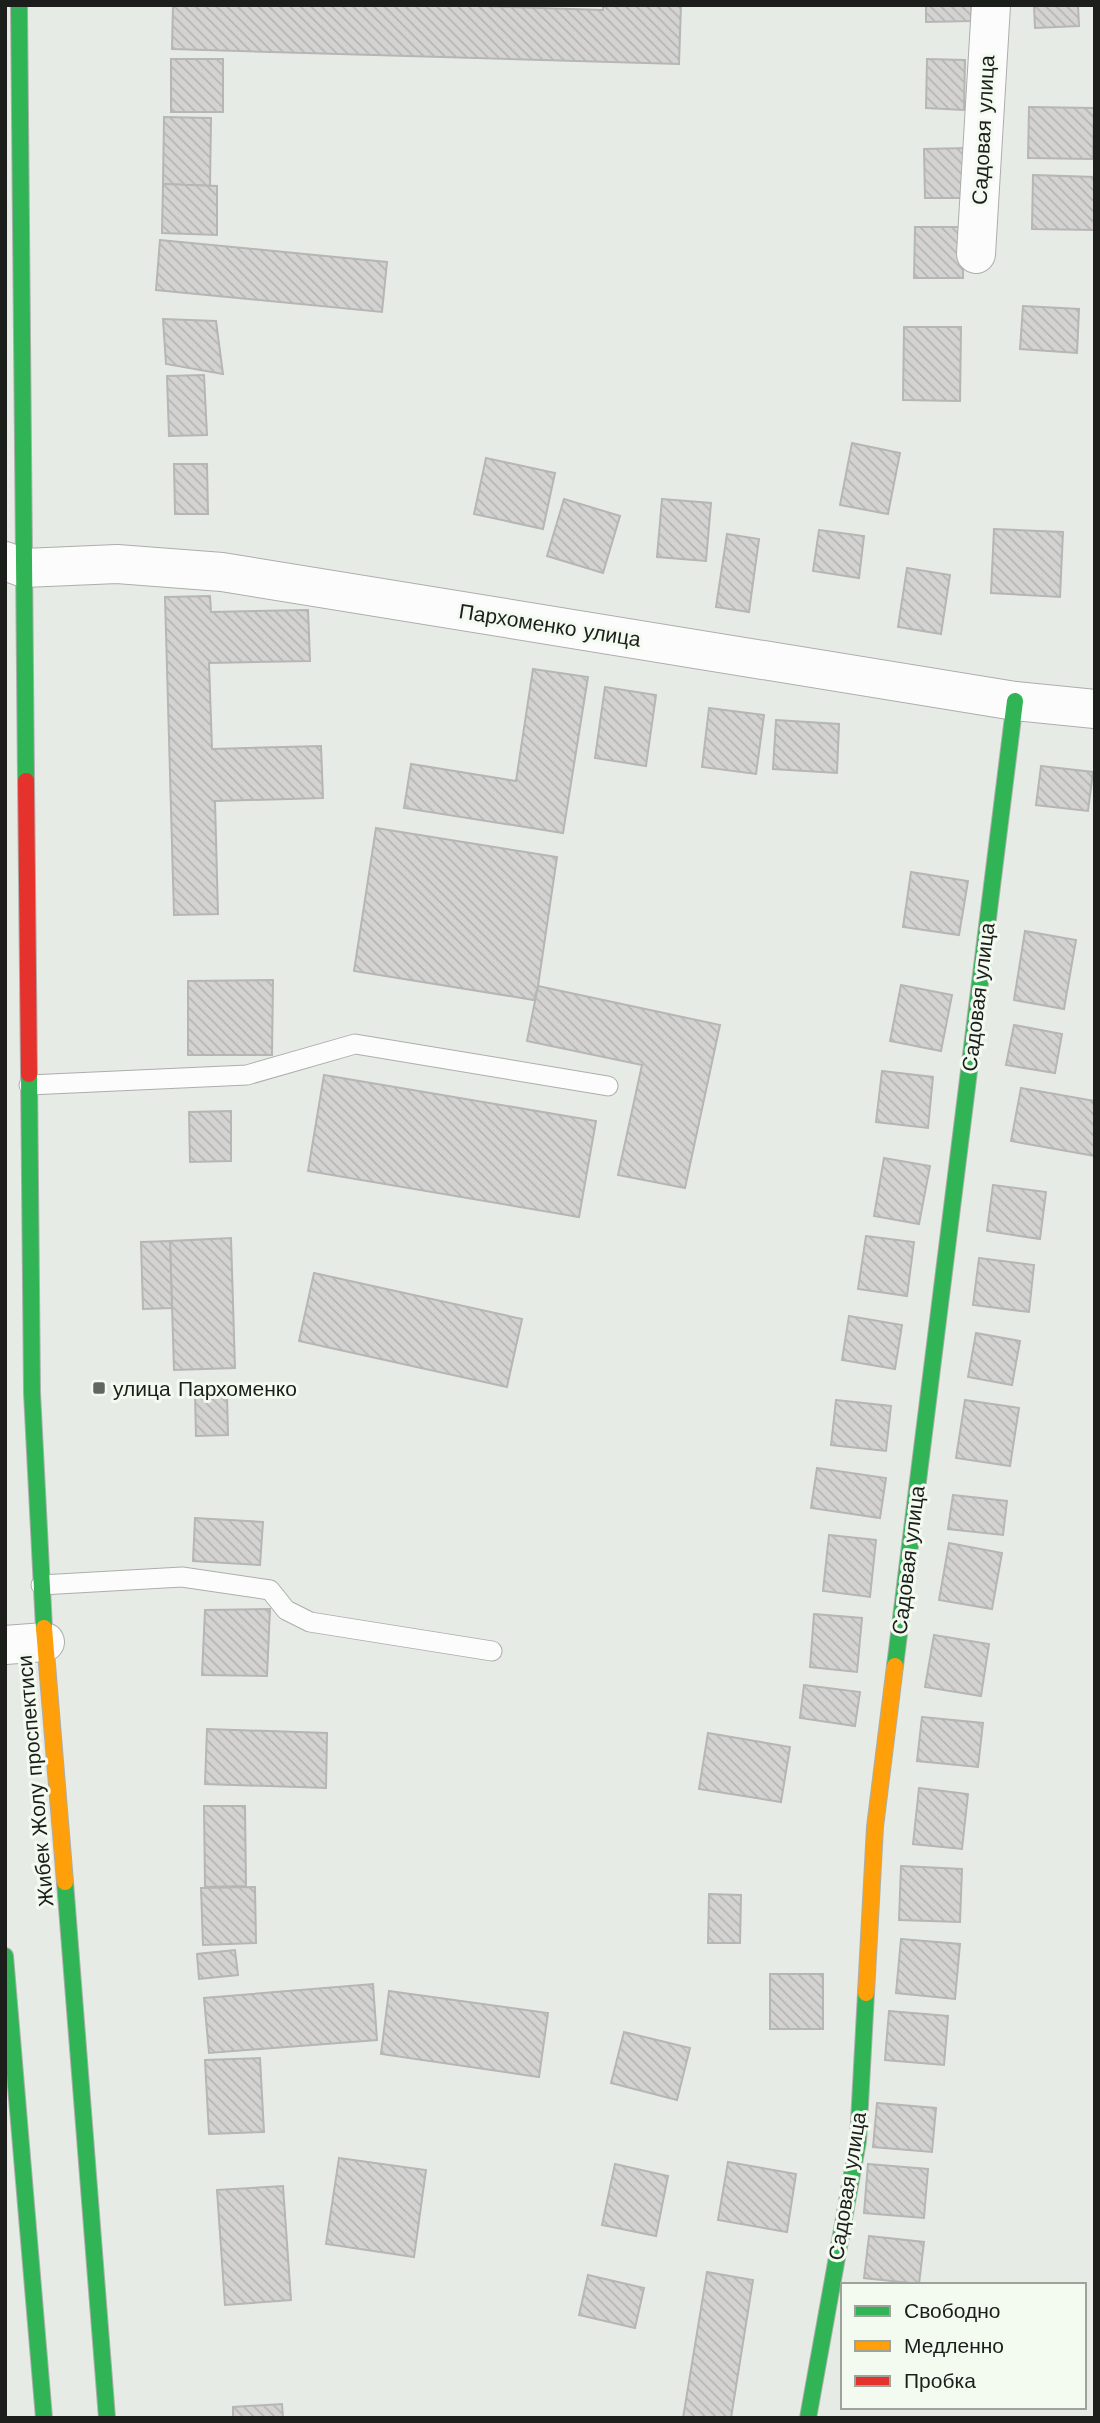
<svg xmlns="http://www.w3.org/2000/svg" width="1100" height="2423" viewBox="0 0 1100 2423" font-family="'Work Sans',sans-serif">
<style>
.building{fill:url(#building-back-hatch);stroke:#b6b6b4;stroke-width:2}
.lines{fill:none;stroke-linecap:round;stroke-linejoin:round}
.lane-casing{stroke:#acaeab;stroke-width:21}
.street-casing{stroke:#acaeab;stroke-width:40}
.fast-casing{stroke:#acaeab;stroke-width:18}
.slow-casing{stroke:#acaeab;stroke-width:18}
.jam-casing{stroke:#acaeab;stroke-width:18}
.lane{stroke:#fbfcfb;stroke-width:19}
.street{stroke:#fbfcfb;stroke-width:38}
.fast{stroke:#30b455;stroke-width:16}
.slow{stroke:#ff9f0a;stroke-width:16}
.jam{stroke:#e5322d;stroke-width:16}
.poi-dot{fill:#626661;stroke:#f3fbf1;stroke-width:2.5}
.labels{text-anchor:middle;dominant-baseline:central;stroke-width:6;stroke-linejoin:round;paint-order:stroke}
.street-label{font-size:21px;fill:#1b1e1a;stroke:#f3fbf1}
.poi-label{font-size:21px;fill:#1b1e1a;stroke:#f3fbf1;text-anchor:start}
</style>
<defs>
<pattern id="building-back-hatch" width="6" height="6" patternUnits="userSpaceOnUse" patternTransform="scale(1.75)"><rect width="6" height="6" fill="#d4d3d2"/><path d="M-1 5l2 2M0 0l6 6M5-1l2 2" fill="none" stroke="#b5b5b4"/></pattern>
</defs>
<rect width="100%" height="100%" fill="#e7ebe6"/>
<g class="building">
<path d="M173,5H444L603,10V5H681L679,64L172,49Z"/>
<path d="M926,5H971L972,21L926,22Z"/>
<path d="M1034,5H1078L1079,26L1035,28Z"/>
<rect x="171" y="59" width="52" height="53"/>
<path d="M927,59L965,60L964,110L926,108Z"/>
<path d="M1029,107L1094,108L1093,159L1028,158Z"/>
<path d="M164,117L211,118L210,186L163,184Z"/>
<path d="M967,148L968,198H925L924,149Z"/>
<path d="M1033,175L1095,177V230L1032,229Z"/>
<path d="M163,184L217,186V235L162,233Z"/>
<path d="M915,227H963V278H914Z"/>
<path d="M160,240L387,262L382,312L156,290Z"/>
<path d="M1023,306L1079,309L1077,353L1020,349Z"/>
<path d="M163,319L216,321L223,374L166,364Z"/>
<path d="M904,327H961L960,401L903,400Z"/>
<path d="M204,375L207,435L169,436L167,376Z"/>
<path d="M852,443L900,453L888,514L840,505Z"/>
<path d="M486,458L555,473L543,529L474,514Z"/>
<path d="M174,464H207L208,514H175Z"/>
<path d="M564,499L620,516L603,573L547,556Z"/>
<path d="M662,499L711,503L706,561L657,557Z"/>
<path d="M994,529L1063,532L1060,597L991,593Z"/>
<path d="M819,530L864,536L859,578L813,571Z"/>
<path d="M727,534L759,539L749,612L716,607Z"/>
<path d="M907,568L950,575L941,634L898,627Z"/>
<path d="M210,596L211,612L308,610L310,661L209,663L212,749L321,746L323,798L215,801L218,914L174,915L165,597Z"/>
<path d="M533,669L588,677L563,833L404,808L411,764L516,781Z"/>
<path d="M605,687L656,695L646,766L595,758Z"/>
<path d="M709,708L764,715L756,774L702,767Z"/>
<path d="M776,720L839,724L837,773L773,769Z"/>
<path d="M1041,766L1093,772L1088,811L1036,805Z"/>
<path d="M376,828L557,857L538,986L534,1000L354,971Z"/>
<path d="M911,872L968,881L959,935L903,927Z"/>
<path d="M1025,931L1076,940L1064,1009L1014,1000Z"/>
<path d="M273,980L272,1055H188V981Z"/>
<path d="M901,985L952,995L941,1051L890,1041Z"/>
<path d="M538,986L720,1025L685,1188L618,1175L642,1065L527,1041Z"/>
<path d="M1014,1025L1062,1034L1055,1073L1006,1065Z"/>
<path d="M882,1071L933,1077L928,1128L876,1122Z"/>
<path d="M324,1075L596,1121L579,1217L308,1171Z"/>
<path d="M1021,1088L1095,1101V1156L1011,1141Z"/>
<path d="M231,1111V1161L190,1162L189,1112Z"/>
<path d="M884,1158L930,1166L919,1224L874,1216Z"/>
<path d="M993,1185L1046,1192L1040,1239L987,1231Z"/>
<path d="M866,1236L914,1242L907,1296L858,1289Z"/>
<path d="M231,1238L235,1368L174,1370L170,1241Z"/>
<path d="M170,1241L172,1308L143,1309L141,1242Z"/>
<path d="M979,1258L1034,1265L1029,1312L973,1305Z"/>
<path d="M314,1273L522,1319L507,1387L299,1341Z"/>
<path d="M849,1316L902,1325L895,1369L842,1360Z"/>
<path d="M976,1333L1020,1341L1012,1385L968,1377Z"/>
<path d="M195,1394H227L228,1435L196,1436Z"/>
<path d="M836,1400L891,1406L886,1451L831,1445Z"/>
<path d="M965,1400L1019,1408L1010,1466L956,1458Z"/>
<path d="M817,1468L886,1478L880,1518L811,1508Z"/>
<path d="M953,1495L1007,1501L1003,1535L948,1529Z"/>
<path d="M195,1518L263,1522L260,1565L193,1561Z"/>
<path d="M829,1535L876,1540L870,1597L823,1591Z"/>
<path d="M949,1543L1002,1553L992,1609L939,1600Z"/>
<path d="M270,1609L267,1676L202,1675L205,1610Z"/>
<path d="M814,1614L862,1618L857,1672L810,1667Z"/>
<path d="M934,1635L989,1644L981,1696L925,1687Z"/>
<path d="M804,1685L860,1692L855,1726L800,1718Z"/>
<path d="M922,1717L983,1723L978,1767L917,1761Z"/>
<path d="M207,1729L327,1733L326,1788L205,1784Z"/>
<path d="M708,1733L790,1747L781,1802L699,1789Z"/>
<path d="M919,1788L968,1794L962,1849L913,1844Z"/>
<path d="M204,1806H245L246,1886L205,1887Z"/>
<path d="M901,1866L962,1869L960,1922L899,1920Z"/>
<path d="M255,1887L256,1943L203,1945L201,1888Z"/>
<path d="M709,1894L741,1895L740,1943H708Z"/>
<path d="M901,1939L960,1944L955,1999L896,1993Z"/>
<path d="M235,1950L238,1975L199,1979L197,1954Z"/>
<rect x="770" y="1974" width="53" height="55"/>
<path d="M373,1984L377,2040L209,2053L204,1998Z"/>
<path d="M389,1991L548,2013L539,2077L381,2054Z"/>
<path d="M889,2011L948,2016L944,2065L885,2060Z"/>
<path d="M624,2032L690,2048L677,2100L611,2083Z"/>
<path d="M260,2058L264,2132L209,2134L205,2060Z"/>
<path d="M877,2103L936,2108L932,2152L873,2147Z"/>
<path d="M339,2158L426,2170L414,2257L326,2244Z"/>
<path d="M728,2162L796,2174L787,2232L718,2220Z"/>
<path d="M615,2164L668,2176L656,2236L602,2225Z"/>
<path d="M868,2164L928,2169L924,2218L864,2213Z"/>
<path d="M283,2186L291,2300L225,2305L217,2190Z"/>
<path d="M869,2236L924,2242L919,2284L864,2278Z"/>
<path d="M707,2272L753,2280L731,2418H683Z"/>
<path d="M588,2275L644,2288L635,2328L579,2315Z"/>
<path d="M282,2404L283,2418H233V2407Z"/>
</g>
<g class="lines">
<defs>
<g id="lane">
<path d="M29,1085L247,1075L355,1044L608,1086"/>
<path d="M41,1585L182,1577L270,1590L286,1610L310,1622L492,1651"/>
</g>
<g id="street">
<path d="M976,254L991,5"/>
<path d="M5,561L24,568L117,564L222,572L1015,701L1095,709"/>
<path d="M5,1645L45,1642"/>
</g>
<g id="fast">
<path d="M19,5L26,781"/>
<path d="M29,1074L32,1393L44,1628"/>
<path d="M895,1666L1015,701"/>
<path d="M65,1882L107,2418"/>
<path d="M5,1956L44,2418"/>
<path d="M808,2418L858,2141L866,1993"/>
</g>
<g id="slow">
<path d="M44,1628L65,1882"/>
<path d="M866,1993L875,1827L895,1666"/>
</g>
<path id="jam" d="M26,781L29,1074"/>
</defs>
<use href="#lane" class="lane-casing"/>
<use href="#street" class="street-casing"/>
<use href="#fast" class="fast-casing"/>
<use href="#slow" class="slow-casing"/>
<use href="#jam" class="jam-casing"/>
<use href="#lane" class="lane"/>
<use href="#street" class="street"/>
<use href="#fast" class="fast"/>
<use href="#slow" class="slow"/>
<use href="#jam" class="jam"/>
</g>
<rect class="poi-dot" x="92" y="1381" width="14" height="14" rx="3.5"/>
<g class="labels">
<g class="street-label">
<text transform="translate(983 130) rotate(-87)">Садовая улица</text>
<text transform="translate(550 625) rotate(9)">Пархоменко улица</text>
<text transform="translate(978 997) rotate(-83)">Садовая улица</text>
<text transform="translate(908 1560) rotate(-83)">Садовая улица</text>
<text transform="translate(35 1781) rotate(-95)">Жибек Жолу проспектиси</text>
<text transform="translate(847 2186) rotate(-81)">Садовая улица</text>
</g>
<g class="poi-label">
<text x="113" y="1388">улица Пархоменко</text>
</g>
</g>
<rect width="1100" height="2423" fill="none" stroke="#1b1e1a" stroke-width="14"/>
<rect x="841" y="2283" width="245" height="126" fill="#f3fbf1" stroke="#9da39b" stroke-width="2"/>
<rect x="855" y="2306" width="35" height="10" fill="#30b455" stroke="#9da39b" stroke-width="2"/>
<text x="904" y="2318" font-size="21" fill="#1b1e1a">Свободно</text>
<rect x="855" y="2341" width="35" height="10" fill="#ff9f0a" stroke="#9da39b" stroke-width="2"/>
<text x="904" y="2353" font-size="21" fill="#1b1e1a">Медленно</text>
<rect x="855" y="2376" width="35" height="10" fill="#e5322d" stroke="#9da39b" stroke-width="2"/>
<text x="904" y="2388" font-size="21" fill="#1b1e1a">Пробка</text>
</svg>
